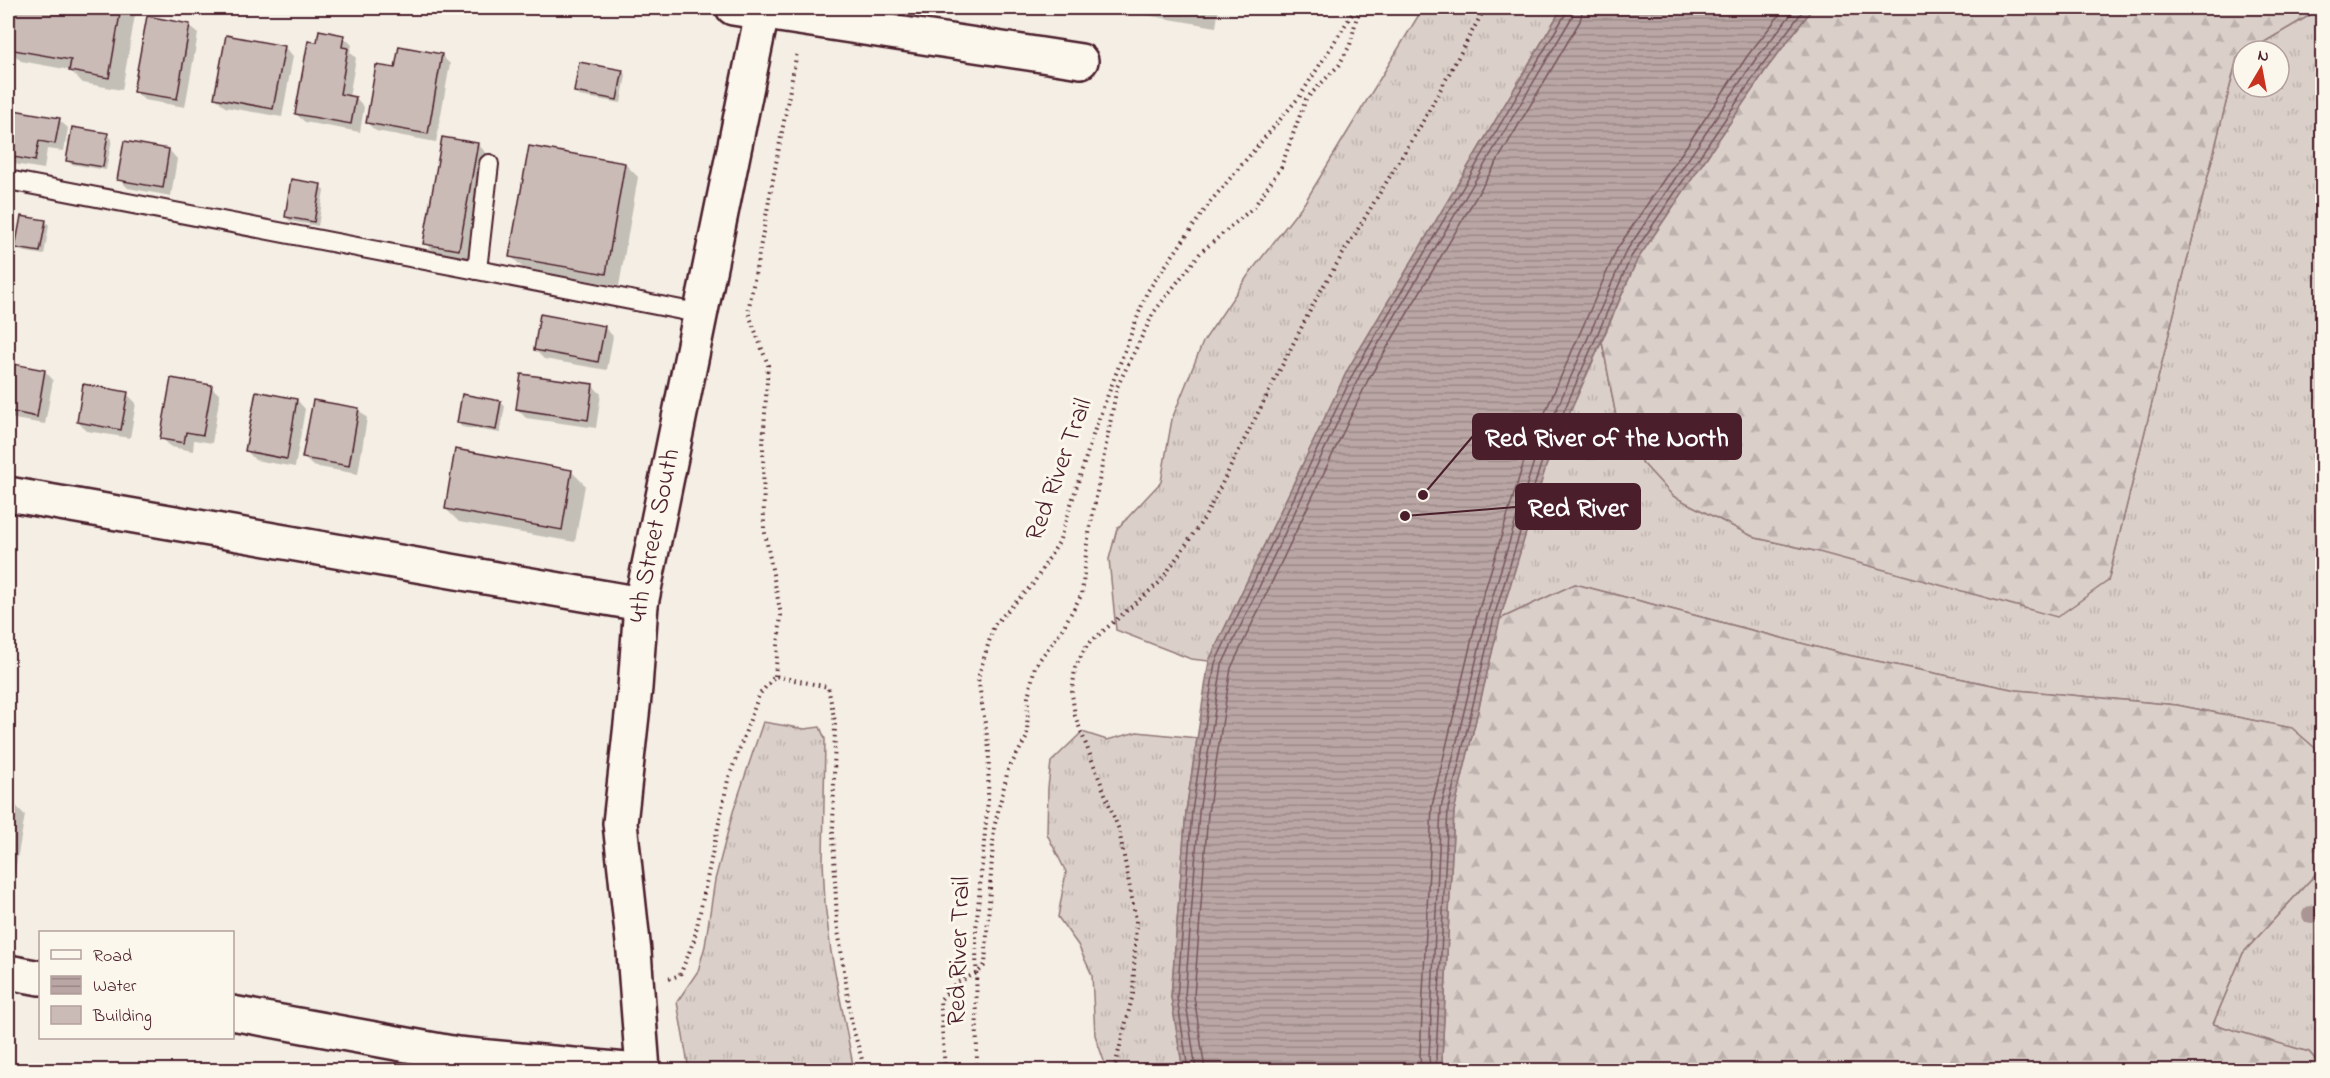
<svg xmlns="http://www.w3.org/2000/svg" width="2330" height="1078" viewBox="0 0 2330 1078" font-family="'Indie Flower',sans-serif">
<style>
.grass{fill:url(#grass-tufts);stroke:#92787a;stroke-width:1.5}
.forest{fill:url(#forest-firs);stroke:#92787a;stroke-width:1.5}
.water{fill:url(#water-rules);stroke:#8d7174;stroke-width:1.5}
.shadow{fill:#0003}
.lines{fill:none;stroke-linecap:round;stroke-linejoin:round}
.shore{stroke:#77555c;stroke-width:1.5}
.building{fill:#cabbb6;stroke:#4a1f2b;stroke-width:1.5}
.service-casing{stroke:#4a1f2b;stroke-width:22}
.minor-casing{stroke:#4a1f2b;stroke-width:38}
.tertiary-casing{stroke:#4a1f2b;stroke-width:38}
.path{stroke:#4a1f2b;stroke-width:4;stroke-dasharray:1.5 4.5;stroke-linecap:butt}
.service{stroke:#fbf7ec;stroke-width:18}
.minor{stroke:#fbf7ec;stroke-width:33}
.tertiary{stroke:#fbf7ec;stroke-width:33}
.tree{fill:#aa9494}
.labels{text-anchor:middle;dominant-baseline:central;stroke-width:6;stroke-linejoin:round;paint-order:stroke}
.street-label{font-size:26px;fill:#4a1f2b;stroke:#fbf7ec}
.leader{fill:none;stroke:#4a1f2b;stroke-width:2}
.callout-dot{fill:#4a1f2b;stroke:#fbf7ec;stroke-width:2}
.callout{fill:#4a1f2b;stroke:#4a1f2b;stroke-width:2}
.callout-label{font-size:27px;text-anchor:middle;font-weight:bold;fill:#fff}
</style>
<defs>
<pattern id="grass-tufts" width="24" height="20" patternUnits="userSpaceOnUse" patternTransform="scale(1.5)"><rect width="24" height="20" fill="#dbd0c9"/><path d="M3 7l-1-3M5 7V3M7 7l1-3M15 17l-1-3M17 17v-4M19 17l1-3" fill="none" stroke="#bdb2ad"/></pattern>
<pattern id="forest-firs" width="22" height="20" patternUnits="userSpaceOnUse" patternTransform="scale(1.5)"><rect width="22" height="20" fill="#dbd0c9"/><path d="M5 1l3.5 6h-7zM16 11l3.5 6h-7z" fill="#bdb2ad"/></pattern>
<pattern id="water-rules" width="6" height="5" patternUnits="userSpaceOnUse" patternTransform="scale(1.5)"><rect width="6" height="5" fill="#baa7a5"/><path d="M0 2.5h6" fill="none" stroke="#998787"/></pattern>
</defs>
<rect width="100%" height="100%" fill="#f4eee4"/>
<filter id="ink" filterUnits="userSpaceOnUse"><feTurbulence type="fractalNoise" baseFrequency=".0167" numOctaves="2"/><feDisplacementMap in="SourceGraphic" scale="12" xChannelSelector="R" yChannelSelector="G"/><feConvolveMatrix kernelMatrix="1 2 1 2 8 2 1 2 1" color-interpolation-filters="sRGB"/></filter>
<g filter="url(#ink)">
<g class="grass">
<path d="M1423,8H1562L1348,369L1209,661L1191,659L1116,630L1109,559L1117,529L1161,482L1172,419L1203,342L1249,274L1305,202Z"/>
<path d="M2322,8V754L2291,728L2177,705L2016,690L1843,654L1575,584L1500,619L1546,466L1602,341L1620,438L1673,496L1756,538L1815,551L2108,581L2237,58L2243,54V87H2279V51H2249Z"/>
<path d="M763,722L805,729L820,727L825,739L823,861L825,904L831,952L854,1070H689L677,1002L698,971L705,946L715,880L733,812Z"/>
<path d="M1082,732L1107,740L1137,732L1197,738L1186,811L1171,997L1183,1070H1116L1106,1067L1095,1035L1092,975L1078,945L1058,917L1066,872L1047,834L1048,788L1051,762Z"/>
<path d="M2322,867V1067L2309,1052L2213,1024L2243,953Z"/>
</g>
<g class="forest">
<path d="M1813,8H2322L2249,51H2243V54L2237,58L2108,581L2057,617L1815,551L1756,538L1673,496L1620,438L1602,341L1637,260L1767,68Z"/>
<path d="M1575,584L1843,654L2016,690L2177,705L2292,728L2322,754V867L2243,953L2213,1024L2309,1052L2322,1067V1070H1443L1442,1058L1454,811L1500,619Z"/>
</g>
<path class="water" d="M1562,8H1813L1767,68L1637,260L1546,466L1500,619L1454,811L1442,1058L1443,1070H1183L1171,997L1186,811L1209,661L1348,369Z"/>
<g class="shadow">
<path d="M15,8H128L135,15L122,90L83,83L70,70L21,61L8,48Z"/>
<path d="M1105,8H1219L1216,27Z"/>
<path d="M189,25L198,34L185,107L144,100L135,91Z"/>
<path d="M343,36L352,45L350,52L356,58L349,97L356,98L364,107L360,132L305,122L296,114L318,44Z"/>
<path d="M284,47L293,56L282,117L225,107L216,98Z"/>
<path d="M441,55L450,64L436,142L376,131L367,123L396,70Z"/>
<path d="M622,71L626,75L621,103L579,96L575,92Z"/>
<path d="M8,111L59,120L68,128L64,151L47,149L44,169L8,163Z"/>
<path d="M73,129L108,135L112,139L106,170L71,164L67,160Z"/>
<path d="M478,144L486,153L468,258L434,252L425,243Z"/>
<path d="M169,150L177,159L171,196L128,188L119,179Z"/>
<path d="M625,164L638,177L619,286L524,269L511,256Z"/>
<path d="M320,186L324,190L318,226L290,221L286,217Z"/>
<path d="M45,221L49,225L44,255L21,251L17,247Z"/>
<path d="M8,252L12,256L8,282Z"/>
<path d="M604,327L613,336L607,370L544,359L535,350Z"/>
<path d="M8,365L45,371L53,380L45,424L8,418Z"/>
<path d="M592,385L601,394L596,428L526,418L517,409Z"/>
<path d="M211,387L220,395L212,443L194,440L193,451L171,447L162,438Z"/>
<path d="M127,394L136,403L130,438L87,431L78,422Z"/>
<path d="M297,400L305,409L295,467L255,460L247,451Z"/>
<path d="M501,402L505,406L500,433L462,427L458,423Z"/>
<path d="M359,410L367,418L358,474L313,466L304,458Z"/>
<path d="M572,472L585,485L575,542L459,522L446,509Z"/>
<path d="M8,801L12,802L25,815L14,876L8,875Z"/>
</g>
<g class="lines">
<g class="shore">
<path d="M1188,1070L1177,997L1192,811L1215,663L1354,372L1566,13L1567,8"/>
<path d="M1196,1070L1185,996L1199,812L1222,665L1360,375L1572,17L1574,8"/>
<path d="M1205,1070L1194,996L1208,813L1231,668L1368,380L1580,21L1583,8"/>
<path d="M1421,1070L1420,1056L1432,806L1478,613L1525,458L1617,249L1748,55L1785,8"/>
<path d="M1430,1070L1429,1057L1441,808L1487,615L1534,461L1625,253L1755,60L1796,8"/>
<path d="M1437,1070L1436,1057L1448,809L1494,617L1541,464L1631,257L1762,65L1805,8"/>
</g>
</g>
<g class="building">
<path d="M13,8H121L109,78L69,71L71,60L8,49Z"/>
<path d="M1179,8H1200L1199,11Z"/>
<path d="M147,16L190,24L177,99L133,92Z"/>
<path d="M319,30L344,35L342,47L348,48L340,94L356,97L351,124L295,114L308,41L317,42Z"/>
<path d="M226,35L285,46L273,109L214,98Z"/>
<path d="M399,46L442,54L428,134L366,123L376,65L395,68Z"/>
<path d="M579,62L623,70L617,100L574,92Z"/>
<path d="M8,109L60,118L55,144L39,141L35,161L8,156Z"/>
<path d="M72,127L108,133L103,167L66,161Z"/>
<path d="M442,137L478,143L459,250L423,244Z"/>
<path d="M124,141L169,149L163,188L117,180Z"/>
<path d="M529,146L625,163L606,274L509,257Z"/>
<path d="M291,179L321,184L314,222L285,217Z"/>
<path d="M21,216L46,220L40,252L15,248Z"/>
<path d="M540,314L605,326L598,362L534,350Z"/>
<path d="M8,363L45,370L37,417L8,411Z"/>
<path d="M521,374L593,384L588,420L516,409Z"/>
<path d="M171,378L212,385L203,435L186,432L184,443L160,439Z"/>
<path d="M83,384L128,392L121,430L77,422Z"/>
<path d="M256,391L297,399L287,459L245,451Z"/>
<path d="M462,394L501,401L496,430L457,423Z"/>
<path d="M313,400L359,408L349,466L302,458Z"/>
<path d="M455,449L572,470L562,530L445,509Z"/>
<path d="M8,800L13,801L8,830Z"/>
</g>
<g class="lines">
<defs>
<g id="service">
<path d="M489,164L477,270L702,314"/>
<path d="M8,180L477,270"/>
</g>
<g id="minor">
<path d="M733,8L1081,61"/>
<path d="M8,494L641,604"/>
</g>
<g id="tertiary">
<path d="M8,972L40,978"/>
<path d="M232,1013L457,1054L626,1070"/>
<path id="s1" d="M643,1070L634,952L620,823L635,688L641,604L763,8"/>
</g>
</defs>
<use href="#service" class="service-casing"/>
<use href="#minor" class="minor-casing"/>
<use href="#tertiary" class="tertiary-casing"/>
<g class="path">
<path d="M775,676L781,615L764,528L763,445L768,365L748,312L797,52"/>
<path d="M669,979L680,975L694,940L728,780L759,695L775,676L828,687L835,722L833,833L837,923L852,1025L865,1070"/>
<path d="M945,1070L940,1000L956,983L977,973L985,965L994,828L1008,770L1027,737L1028,697L1035,666L1061,631L1082,594L1087,544L1117,387L1154,312L1201,252L1254,207L1281,167L1306,99L1339,65L1350,45L1357,16L1364,8"/>
<path d="M977,1070L976,929L988,800L989,749L978,678L994,625L1033,584L1059,542L1095,429L1147,292L1211,201L1300,96L1356,8"/>
<path d="M1114,1070L1133,994L1136,920L1119,830L1075,716L1072,694L1075,668L1087,645L1160,582L1205,517L1318,295L1421,125L1485,8"/>
</g>
<use href="#service" class="service"/>
<use href="#minor" class="minor"/>
<use href="#tertiary" class="tertiary"/>
</g>
<circle class="tree" cx="2311" cy="915" r="9"/>
</g>
<g class="labels">
<g class="street-label">
<text transform="translate(1060 470) rotate(-70)">Red River Trail</text>
<text stroke="none"><textPath href="#s1" startOffset="538">4th Street South</textPath></text>
<text transform="translate(960 951) rotate(-88)">Red River Trail</text>
</g>
</g>
<path class="leader" d="M1423 495L1473 436M1405 516L1516 507"/>
<g class="callout-dot">
<circle cx="1423" cy="495" r="6"/>
<circle cx="1405" cy="516" r="6"/>
</g>
<g class="callout">
<rect x="1473" y="414" width="268" height="45" rx="6"/>
<rect x="1516" y="484" width="124" height="45" rx="6"/>
</g>
<g class="callout-label">
<text x="1607" y="446">Red River of the North</text>
<text x="1578" y="516">Red River</text>
</g>
<rect width="2330" height="1078" fill="none" stroke="#fbf7ec" stroke-width="30"/>
<rect x="15" y="15" width="2300" height="1048" fill="none" stroke="#4a1f2b" stroke-width="2" filter="url(#ink)"/>
<rect x="39" y="931" width="195" height="108" fill="#fbf7ec" stroke="#b4a19f" stroke-width="1.5"/>
<rect x="51" y="950" width="30" height="9" fill="#fbf7ec" stroke="#b4a19f" stroke-width="1.5"/>
<text x="93" y="961" font-size="18" fill="#4a1f2b">Road</text>
<rect x="51" y="976" width="30" height="18" fill="url(#water-rules)" stroke="#b4a19f" stroke-width="1.5"/>
<text x="93" y="991" font-size="18" fill="#4a1f2b">Water</text>
<rect x="51" y="1006" width="30" height="18" fill="#cabbb6" stroke="#b4a19f" stroke-width="1.5"/>
<text x="93" y="1021" font-size="18" fill="#4a1f2b">Building</text>
<g transform="translate(2261 69) rotate(10)"><circle r="28" fill="#fbf7ec" stroke="#b4a19f" stroke-width="1.5"/>
<path d="M0-4.5L10 22L0 15L-10 22Z" fill="#c8321e"/>
<text y="-9" font-size="16" font-weight="bold" text-anchor="middle" fill="#4a1f2b">N</text>
</g>
</svg>
